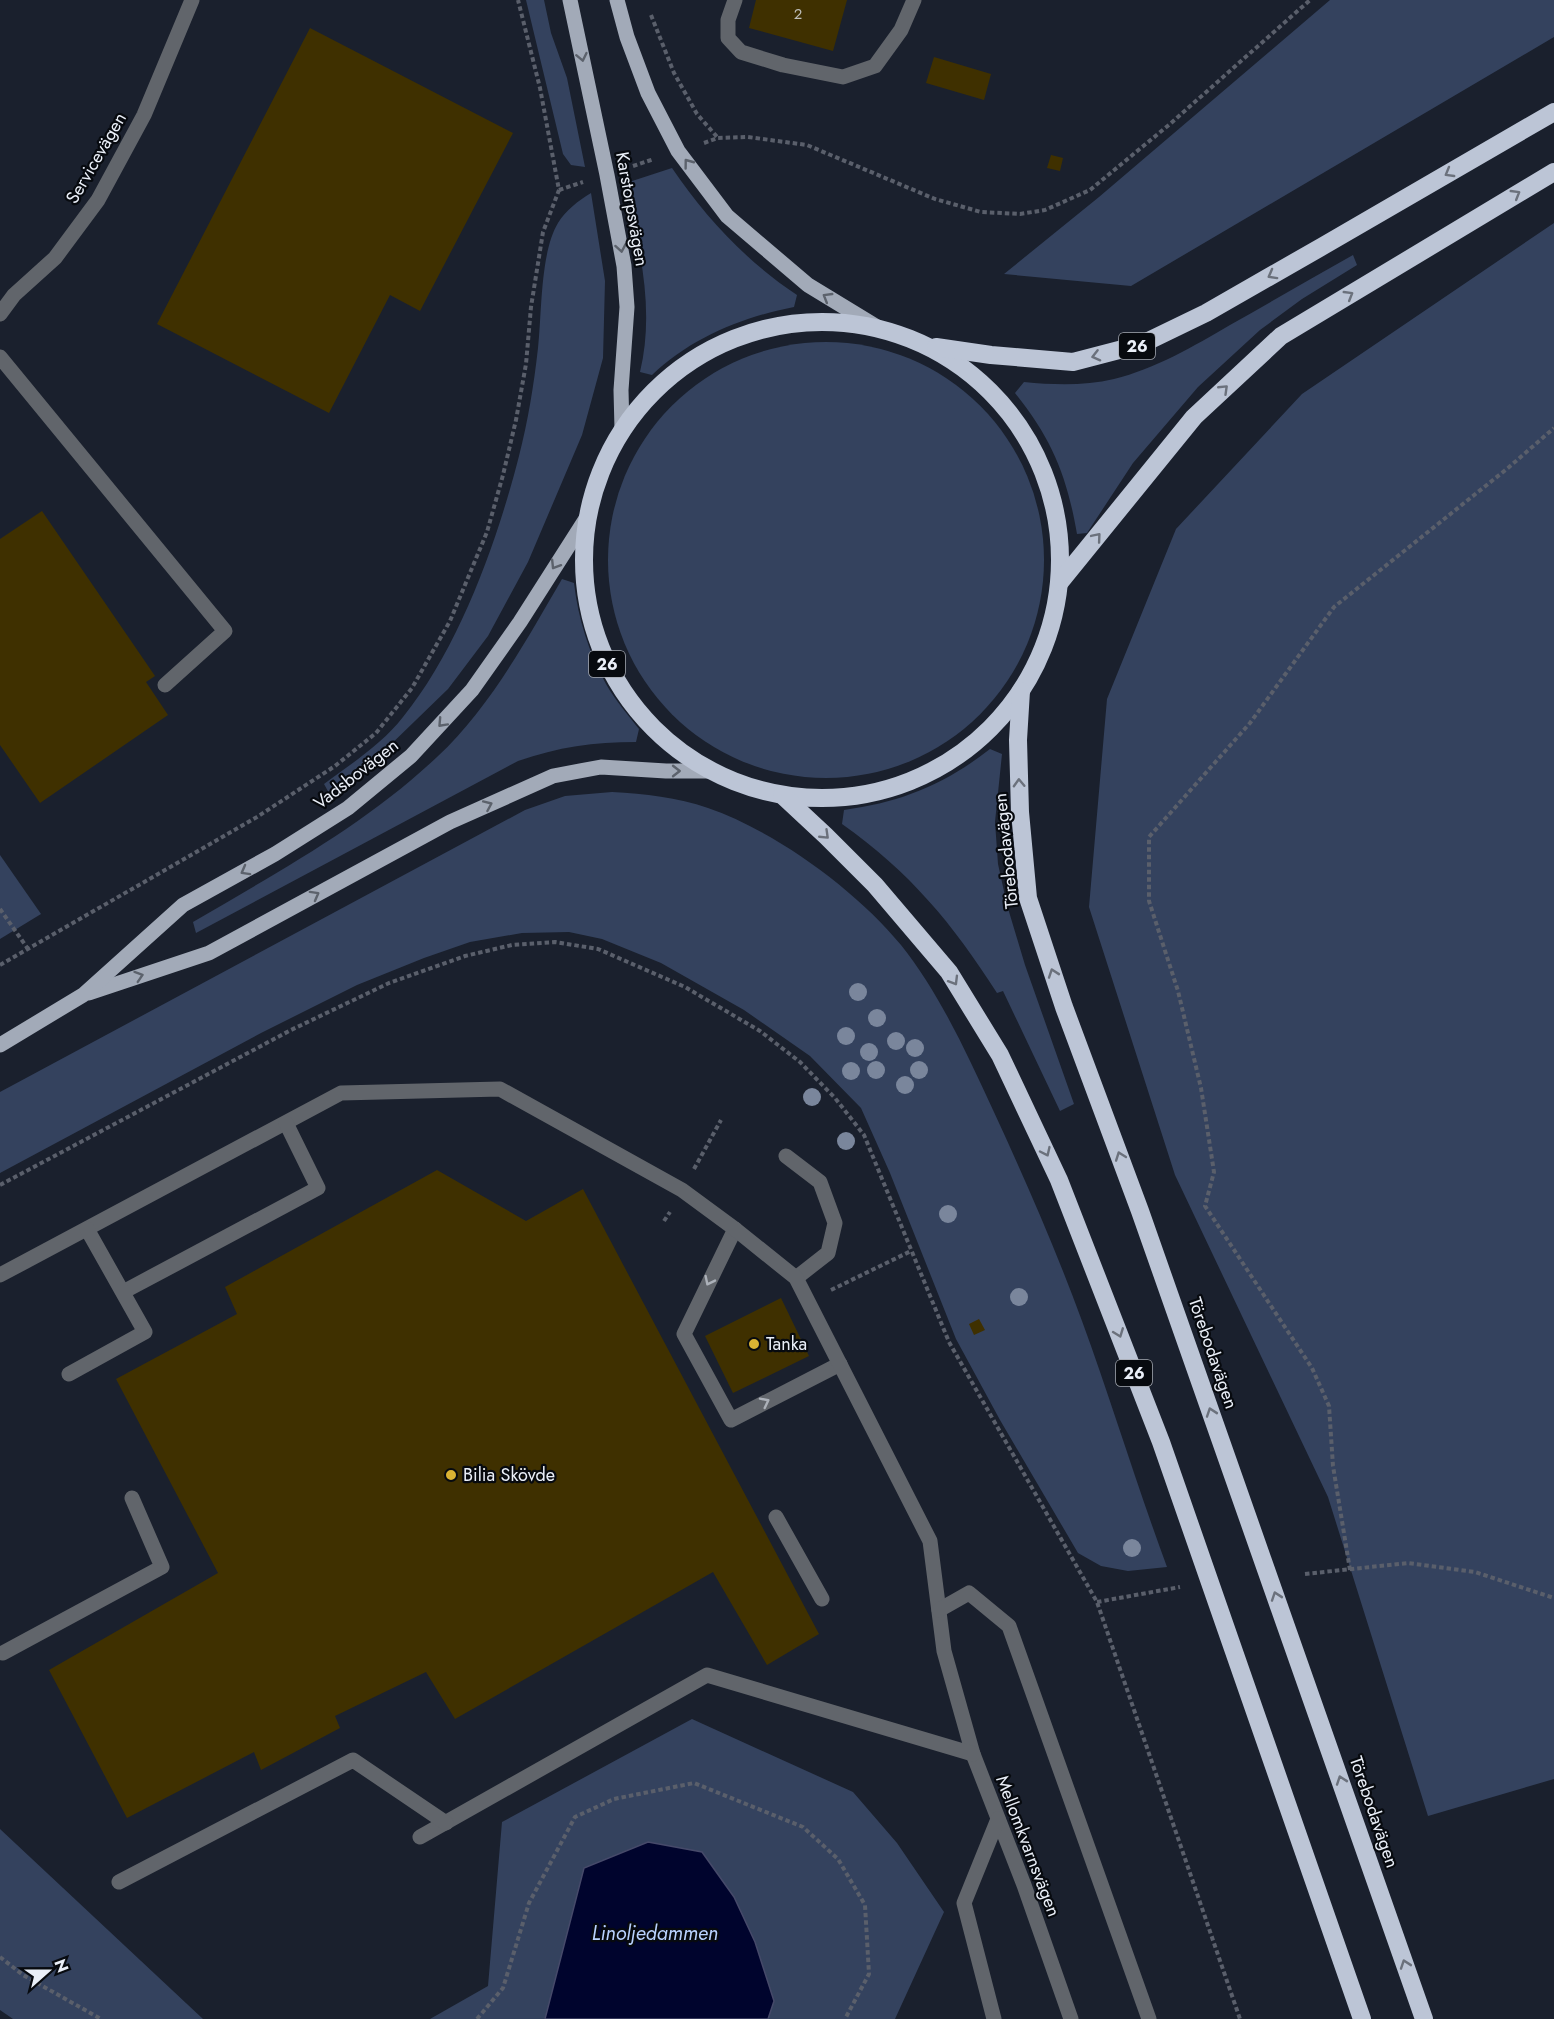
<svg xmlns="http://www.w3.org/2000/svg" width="1554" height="2019" viewBox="0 0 1554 2019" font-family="Jost,sans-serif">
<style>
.green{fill:#34425e}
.water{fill:#00042d;stroke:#464a6a;stroke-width:1.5}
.building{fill:#3f3000}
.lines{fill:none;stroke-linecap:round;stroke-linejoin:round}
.path{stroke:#5a5f6b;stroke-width:4;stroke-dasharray:4.5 3;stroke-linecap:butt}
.minor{stroke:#61656b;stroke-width:15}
.major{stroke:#a2aab8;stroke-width:15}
.highway{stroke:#bcc5d6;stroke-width:18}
.tree{fill:#7a869c}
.oneway{stroke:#5c626c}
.oneway2{stroke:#6b717c}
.oneway3{stroke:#acb1b9}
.poi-dot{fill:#dab333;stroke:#070a0f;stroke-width:2}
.labels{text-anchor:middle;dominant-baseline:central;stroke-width:4.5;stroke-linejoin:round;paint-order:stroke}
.number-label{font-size:15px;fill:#bfbfba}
.shield{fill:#070a0f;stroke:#a6aab2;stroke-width:1.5}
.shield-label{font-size:16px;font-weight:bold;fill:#eaeff8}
.street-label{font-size:18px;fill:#eaeff8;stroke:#070a0f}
.poi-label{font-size:18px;fill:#eaeff8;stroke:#070a0f;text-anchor:start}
.water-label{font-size:20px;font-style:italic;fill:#b9d2fe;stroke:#070a0f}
</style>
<rect width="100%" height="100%" fill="#1a202d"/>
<g class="green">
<path d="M526,0H544L551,33L567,78L585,167L571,165L563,154Z"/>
<path d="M1330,0H1554V37L1131,286L1004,274L1099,197Z"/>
<path d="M672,168C706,218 746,261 797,295L794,307C742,317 691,338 652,375L640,372C655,310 640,244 623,184Z"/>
<path d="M591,193L605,281L603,358L582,435L528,562L488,636L448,689L383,752L329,793L324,784C351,764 382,744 403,717C459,648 497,542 519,456C528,421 534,384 538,348C542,313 540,253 558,223C566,210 578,201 591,193Z"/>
<path d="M1554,223V1779L1428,1816L1328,1497L1175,1175L1089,907L1107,699L1176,529L1302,394Z"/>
<path d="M1353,255L1357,265L1302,299L1260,330L1198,387L1133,463L1087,533L1077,534C1067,476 1052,439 1015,393L1024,382C1054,385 1085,386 1114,379C1155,369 1194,346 1230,325C1271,302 1312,278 1353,255Z"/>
<circle cx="826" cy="560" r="218"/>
<path d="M562,579L574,583C578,618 589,653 606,684C615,700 628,715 639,729L636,742C594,742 558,747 518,761L196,933L193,922C278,872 365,825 437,757C489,709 527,639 562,579Z"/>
<path d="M990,749L1002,754L995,822L998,864L1007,905L1025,965L1074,1104L1060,1111L1003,991L997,993C953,924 910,872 842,824L844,810C901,802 944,785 990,749Z"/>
<path d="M612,792C645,794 677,797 708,808C775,831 856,890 901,945C940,994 967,1054 993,1110C1025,1179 1056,1250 1082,1321C1112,1403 1137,1486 1167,1567L1128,1571L1101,1566L1078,1553L1000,1420L956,1339L890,1173L861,1108L810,1056L744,1010L661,963L602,939L569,932L522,933L470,942L424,958L357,985L261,1033L0,1173V1092L525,810L565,796Z"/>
<path d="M0,855L41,914L0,939Z"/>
<path d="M692,1719L853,1792L897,1843L944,1912L895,2019H768L774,2001L755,1942L734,1897L701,1852L584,1868L545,2019H430L488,1986L502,1822Z"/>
<path d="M0,1829L203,2019H13L0,2010Z"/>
</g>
<path class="water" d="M648,1842L702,1852L734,1897L755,1942L774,2001L768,2019H545L584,1868Z"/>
<g class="building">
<path d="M756,0H847L833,51L749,28Z"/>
<path d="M310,28L513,133L420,311L390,295L329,413L157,324Z"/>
<path d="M934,57L991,74L984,100L926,83Z"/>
<path d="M1051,155L1063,158L1060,171L1047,168Z"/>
<path d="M42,511L155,676L146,682L168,715L40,803L0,745V539Z"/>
<path d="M437,1170L526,1221L583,1189L819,1634L767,1665L713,1572L455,1719L426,1672L335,1716L340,1728L261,1770L254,1752L127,1818L49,1670L218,1573L116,1379L237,1314L225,1287Z"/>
<path d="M781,1298L809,1356L733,1393L705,1336Z"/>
<path d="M979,1319L985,1330L974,1335L969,1324Z"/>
</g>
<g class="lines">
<g class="path">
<path d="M651,15L674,73L697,114L718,138"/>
<path d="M704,143L718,138L748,137L807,145L935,199L981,212L1020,214L1045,210L1090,190L1170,124L1310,0"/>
<path d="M633,166L654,159"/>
<path d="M559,190L583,182"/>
<path d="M0,909L28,949"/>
<path d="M0,965L257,817L335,766L376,733L412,688L450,621L487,532L503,475L516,420L526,364L531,307L543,232L559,190L540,88L518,0"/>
<path d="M694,1169L721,1120"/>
<path d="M0,1185L291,1030L389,983L465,956L512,945L555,942L598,949L685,987L760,1031L800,1062L835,1098L864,1135L949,1342L1097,1602L1240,2019"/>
<path d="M664,1221L670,1212"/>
<path d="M831,1290L911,1251"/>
<path d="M1350,1570L1333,1466L1329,1406L1312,1368L1205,1206L1214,1172L1201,1088L1178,991L1149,901V837L1250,723L1334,607L1508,468L1554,428"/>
<path d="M1305,1574L1408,1563L1475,1572L1554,1598"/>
<path d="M1097,1602L1180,1587"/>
<path d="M0,1957L23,1975L101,2019"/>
<path d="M477,2019L503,1988L529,1903L575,1817L614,1799L694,1783L803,1827L838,1859L865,1905L869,1974L845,2019"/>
</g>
<g class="minor">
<path d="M735,0L728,20V38L741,52L783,65L843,77L875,66L901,30L914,0"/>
<path d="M0,314L14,295L55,258L98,200L144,115L192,0"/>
<path d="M0,357L225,631L165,685"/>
<path d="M786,1156L820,1182L835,1223L828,1253L796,1278"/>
<path d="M735,1229L684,1334L731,1420L840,1364"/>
<path d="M0,1275L341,1093L500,1089L682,1190L735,1229L796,1278L930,1541L944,1651L973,1754L1024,1885L1071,2019"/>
<path d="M123,1292L318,1188L286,1123"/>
<path d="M69,1374L145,1332L87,1229"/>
<path d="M776,1517L822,1599"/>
<path d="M939,1610L969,1593L1009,1626L1149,2019"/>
<path d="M3,1653L162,1567L132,1498"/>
<path d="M420,1837L707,1675L973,1754"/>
<path d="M119,1882L353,1760L446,1823"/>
<path d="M994,2019L964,1903L998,1819"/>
</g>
<g class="major">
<path d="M570,0L607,175L624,266L627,307L621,390L622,429"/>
<path d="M617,0L627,37L648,93L678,151L727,216L808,285L877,327"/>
<path d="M89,993L209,953L450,822L553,776L601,767L666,771H711"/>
<path d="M0,1045L83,995L183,905L275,854L348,808L411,756L472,690L520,622L587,517"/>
</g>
<g class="highway">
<circle cx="822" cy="560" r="238"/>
<path d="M936,347L991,355L1073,362L1142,344L1206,313L1323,246L1554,112"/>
<path d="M1060,582L1194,417L1281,336L1554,172"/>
<path d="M1021,691L1018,740L1020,812L1028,898L1064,1007L1140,1211L1424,2019"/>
<path d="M782,795L826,836L875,885L949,972L1000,1055L1059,1180L1161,1442L1362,2019"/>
</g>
</g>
<g class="tree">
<circle cx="858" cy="992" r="9"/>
<circle cx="877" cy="1018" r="9"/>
<circle cx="846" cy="1036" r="9"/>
<circle cx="896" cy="1041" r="9"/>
<circle cx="915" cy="1048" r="9"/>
<circle cx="869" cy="1052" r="9"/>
<circle cx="876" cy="1070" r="9"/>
<circle cx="919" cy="1070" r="9"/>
<circle cx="851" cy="1071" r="9"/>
<circle cx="905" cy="1085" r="9"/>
<circle cx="812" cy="1097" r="9"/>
<circle cx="846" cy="1141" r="9"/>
<circle cx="948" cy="1214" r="9"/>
<circle cx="1019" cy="1297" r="9"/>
<circle cx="1132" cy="1548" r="9"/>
</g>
<defs><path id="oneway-chevron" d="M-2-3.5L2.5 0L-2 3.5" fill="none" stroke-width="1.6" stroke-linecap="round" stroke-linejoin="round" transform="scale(1.5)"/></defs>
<g class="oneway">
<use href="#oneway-chevron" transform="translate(582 57) rotate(78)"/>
<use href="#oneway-chevron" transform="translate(688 163) rotate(-127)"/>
<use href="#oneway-chevron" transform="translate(621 248) rotate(80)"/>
<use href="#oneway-chevron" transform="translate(827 297) rotate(-149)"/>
<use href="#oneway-chevron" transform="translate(555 565) rotate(122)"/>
<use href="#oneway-chevron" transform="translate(442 723) rotate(133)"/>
<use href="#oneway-chevron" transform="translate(676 771)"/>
<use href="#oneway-chevron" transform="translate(488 805) rotate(-24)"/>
<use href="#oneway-chevron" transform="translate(245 871) rotate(151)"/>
<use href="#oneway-chevron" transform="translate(315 895) rotate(-29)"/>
<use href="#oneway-chevron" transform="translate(139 976) rotate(-18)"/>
</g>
<g class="oneway2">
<use href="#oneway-chevron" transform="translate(1449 173) rotate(150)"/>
<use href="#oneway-chevron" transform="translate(1516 194) rotate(-31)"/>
<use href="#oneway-chevron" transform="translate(1272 275) rotate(151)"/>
<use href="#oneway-chevron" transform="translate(1349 295) rotate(-31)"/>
<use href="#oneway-chevron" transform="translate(1096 356) rotate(166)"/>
<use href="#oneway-chevron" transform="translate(1224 389) rotate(-44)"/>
<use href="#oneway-chevron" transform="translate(1097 537) rotate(-50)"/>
<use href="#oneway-chevron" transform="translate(1019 783) rotate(-92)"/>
<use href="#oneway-chevron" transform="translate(825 835) rotate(44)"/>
<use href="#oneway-chevron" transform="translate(1053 973) rotate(-109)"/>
<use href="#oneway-chevron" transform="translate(954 981) rotate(59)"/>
<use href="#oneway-chevron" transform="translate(1046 1152) rotate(65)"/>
<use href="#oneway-chevron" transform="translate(1120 1156) rotate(-110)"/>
<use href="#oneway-chevron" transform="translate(1119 1333) rotate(69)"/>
<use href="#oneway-chevron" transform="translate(1211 1412) rotate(-109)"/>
<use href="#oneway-chevron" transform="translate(1276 1596) rotate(-109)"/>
<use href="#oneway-chevron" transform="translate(1341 1780) rotate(-109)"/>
<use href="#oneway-chevron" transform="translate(1405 1964) rotate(-109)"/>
</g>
<g class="oneway3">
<use href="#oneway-chevron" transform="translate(709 1281) rotate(116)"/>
<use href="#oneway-chevron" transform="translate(765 1402) rotate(-27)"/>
</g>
<g class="poi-dot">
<circle cx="754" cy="1344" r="6"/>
<circle cx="451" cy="1475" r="6"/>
</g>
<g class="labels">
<g class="number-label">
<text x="798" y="14">2</text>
</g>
<g class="shield">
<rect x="1119" y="333" width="36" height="26" rx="4.5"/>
<rect x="589" y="651" width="36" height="26" rx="4.5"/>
<rect x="1116" y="1360" width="36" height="26" rx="4.5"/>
</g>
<g class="shield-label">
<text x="1137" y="346">26</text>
<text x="607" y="664">26</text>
<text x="1134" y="1373">26</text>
</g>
<g class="street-label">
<text transform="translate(96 158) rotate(-60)">Servicevägen</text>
<text transform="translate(632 209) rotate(80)">Karstorpsvägen</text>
<text transform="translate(356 774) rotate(-38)">Vadsbovägen</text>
<text transform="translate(1006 851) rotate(-96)">Törebodavägen</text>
<text transform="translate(1213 1353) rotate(71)">Törebodavägen</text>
<text transform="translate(1374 1812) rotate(71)">Törebodavägen</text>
<text transform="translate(1028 1846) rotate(69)">Mellomkvarnsvägen</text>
</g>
<g class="poi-label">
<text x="766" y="1344">Tanka</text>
<text x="463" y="1475">Bilia Skövde</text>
</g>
<g class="water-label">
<text x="655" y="1933">Linoljedammen</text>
</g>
</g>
<g transform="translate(48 1971) rotate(69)" stroke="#070a0f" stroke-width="4.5" paint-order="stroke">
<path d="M0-4.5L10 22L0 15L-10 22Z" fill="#eaeff8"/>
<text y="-9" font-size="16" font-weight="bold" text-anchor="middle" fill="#eaeff8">N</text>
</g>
</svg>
